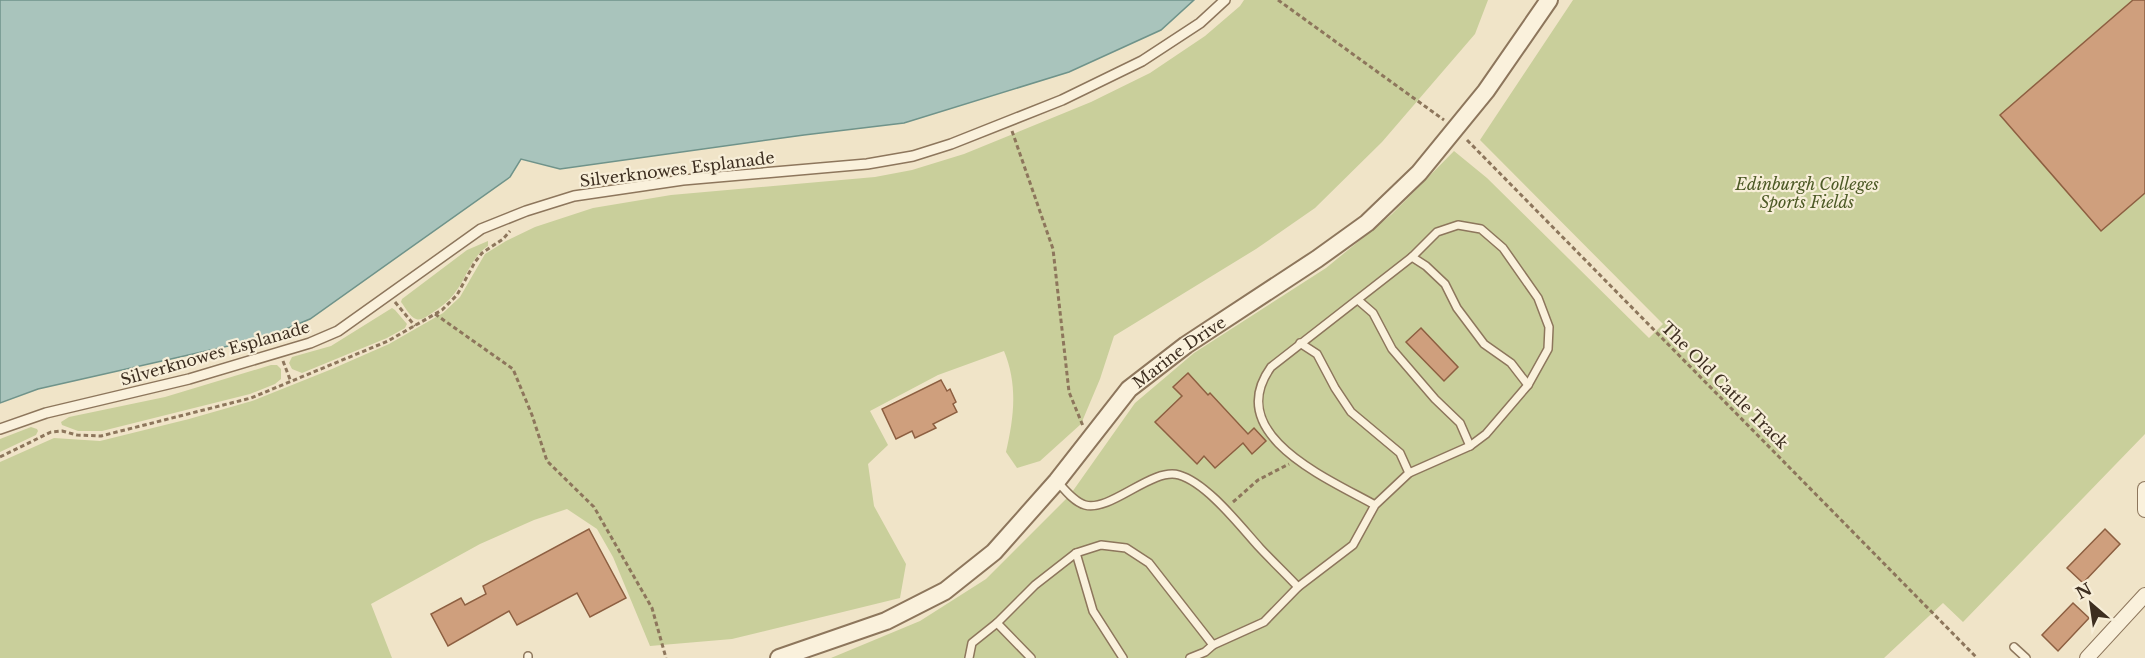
<svg xmlns="http://www.w3.org/2000/svg" width="2145" height="658" viewBox="0 0 2145 658" font-family="'Libre Baskerville',serif">
<style>
.green{fill:#c9cf9b}
.water{fill:#a9c4bc;stroke:#6f938a;stroke-width:1.5}
.building{fill:#cf9f7d;stroke:#8d5f41;stroke-width:1.5}
.lines{fill:none;stroke-linecap:round;stroke-linejoin:round}
.service-casing{stroke:#8d765c;stroke-width:10}
.pedestrian-casing{stroke:#8d765c;stroke-width:12}
.minor-casing{stroke:#8d765c;stroke-width:16}
.tertiary-casing{stroke:#8d765c;stroke-width:20}
.path{stroke:#8d765c;stroke-width:3;stroke-dasharray:4.5 3;stroke-linecap:butt}
.service{stroke:#faf1dc;stroke-width:7}
.pedestrian{stroke:#faf1dc;stroke-width:9}
.minor{stroke:#faf1dc;stroke-width:14}
.tertiary{stroke:#faf1dc;stroke-width:16}
.labels{text-anchor:middle;dominant-baseline:central;stroke-width:4.5;stroke-linejoin:round;paint-order:stroke}
.street-label{font-size:16px;fill:#3d2e20;stroke:#f7eed8}
.park-label{font-size:16px;font-style:italic;fill:#4d5a26;stroke:#f7eed8}
</style>
<rect width="100%" height="100%" fill="#f0e4c8"/>
<g class="green">
<path d="M1244,0H1488L1475,34L1382,142L1315,208L1256,249L1114,336L1100,379L1081,424L1040,461L1017,468L1006,452C1014,417 1018,385 1004,351L938,375L870,411L888,445L868,464L874,506L906,564L900,598L732,639L650,646L613,557L597,529L567,509L534,520L480,544L371,604L392,658H0V462L54,438L100,441L189,419L252,401L332,369L389,344L443,313L460,297L485,254L506,241L535,227L593,208L671,195L875,177L912,170L964,154L1091,102L1150,73L1205,36L1240,6Z"/>
<path d="M1573,0H2145V434L1963,622L1943,603L1884,658H831L920,621L986,579L1070,495L1135,403L1194,353L1326,268L1392,214L1454,151L1487,178L1649,338L1663,324L1480,140Z"/>
<path d="M488,241V246C470,258 467,278 454,294C447,303 438,309 429,315C425,317 421,321 416,319C410,317 405,307 401,302L402,299L467,250Z"/>
<path d="M392,308L395,310L407,324L405,328L387,338L302,373L292,369L289,363L292,357L331,346Z"/>
<path d="M271,365H277L281,369V379L275,384L250,394L102,431H78L62,425L61,422L69,417L165,397Z"/>
<path d="M31,427L37,429L38,431L36,435L0,452V439Z"/>
</g>
<path class="water" d="M0,0H1194L1161,30L1069,72L904,123L804,135L560,169L521,159L510,177L310,319L264,338L38,389L0,403Z"/>
<g class="building">
<path d="M2133,0H2145V193L2101,231L2000,115Z"/>
<path d="M1421,328L1458,367L1444,381L1406,342Z"/>
<path d="M1188,373L1208,395L1210,393L1248,434L1254,428L1266,441L1252,454L1243,443L1215,468L1204,456L1197,464L1155,422L1182,396L1173,387Z"/>
<path d="M941,380L947,391L950,389L956,402L953,404L957,412L933,424L936,428L915,438L912,431L896,439L882,409Z"/>
<path d="M589,529L626,598L590,617L577,593L517,625L509,611L448,646L431,614L461,598L465,605L486,594L483,586Z"/>
<path d="M2105,529L2120,544L2083,583L2067,568Z"/>
<path d="M2073,603L2089,618L2058,651L2042,635Z"/>
</g>
<g class="lines">
<defs>
<g id="service">
<path d="M1412,257L1426,266L1445,284L1457,308L1484,344L1511,363L1528,385"/>
<path d="M1358,300L1373,313L1392,349L1435,399L1460,423L1470,446"/>
<path d="M1300,343L1317,354L1335,388L1351,412L1400,453L1409,473"/>
<path d="M1057,481C1064,489 1074,502 1085,505C1111,512 1152,467 1179,475C1207,483 1240,526 1260,548C1272,561 1286,574 1298,587"/>
<path d="M1076,553L1093,611L1123,658"/>
<path d="M997,623L1031,658"/>
<path d="M2014,647L2026,658"/>
<path d="M528,656V658"/>
<path d="M969,658L972,643L997,623L1035,585L1076,553L1101,545L1126,548L1149,563L1213,645"/>
<path d="M1190,658L1205,652L1213,645L1264,622L1298,587L1353,545L1375,505L1409,473L1470,446L1486,434L1528,385L1548,349L1549,327L1538,298L1503,248L1481,229L1458,225L1437,232L1412,257L1271,367C1222,435 1329,479 1375,505"/>
</g>
<path id="pedestrian" d="M0,429L46,413L189,379L310,343L338,331L481,229L526,211L574,196L683,180L867,164L913,156L951,144L1062,100L1142,61L1200,23L1225,0"/>
<g id="minor">
<path d="M2145,489V510"/>
<path d="M2087,658L2145,595"/>
</g>
<g id="tertiary">
<path id="s1" d="M779,658L886,621L945,591L994,552L1057,481L1129,389L1186,345L1317,259L1367,223L1419,173L1486,91L1549,0"/>
</g>
</defs>
<use href="#service" class="service-casing"/>
<use href="#pedestrian" class="pedestrian-casing"/>
<use href="#minor" class="minor-casing"/>
<use href="#tertiary" class="tertiary-casing"/>
<g class="path">
<path d="M1278,0L1444,120"/>
<path d="M1012,131L1053,249L1069,392L1083,426"/>
<path d="M1467,140L1977,658"/>
<path d="M395,302L415,326"/>
<path d="M435,314L513,369L532,415L547,461L594,507L652,608L666,658"/>
<path d="M283,361L291,382"/>
<path d="M0,457L51,432L62,431L77,435L101,436L251,398L388,341L442,310L457,295L475,262L482,253L503,239L510,231"/>
<path d="M1233,502L1258,480L1289,464"/>
</g>
<use href="#service" class="service"/>
<use href="#pedestrian" class="pedestrian"/>
<use href="#minor" class="minor"/>
<use href="#tertiary" class="tertiary"/>
</g>
<g class="labels">
<g class="street-label">
<text transform="translate(677 169) rotate(-7)">Silverknowes Esplanade</text>
<text transform="translate(215 353) rotate(-16)">Silverknowes Esplanade</text>
<text stroke="none"><textPath href="#s1" startOffset="516">Marine Drive</textPath></text>
<text transform="translate(1725 385) rotate(45)">The Old Cattle Track</text>
</g>
<g class="park-label">
<text x="1807" y="184">Edinburgh Colleges<tspan x="1807" dy="18">Sports Fields</tspan></text>
</g>
</g>
<g transform="translate(2091 604) rotate(331)" stroke="#f7eed8" stroke-width="4.5" paint-order="stroke">
<path d="M0-4.5L10 22L0 15L-10 22Z" fill="#3d2e20"/>
<text y="-9" font-size="16" font-weight="bold" text-anchor="middle" fill="#3d2e20">N</text>
</g>
</svg>
